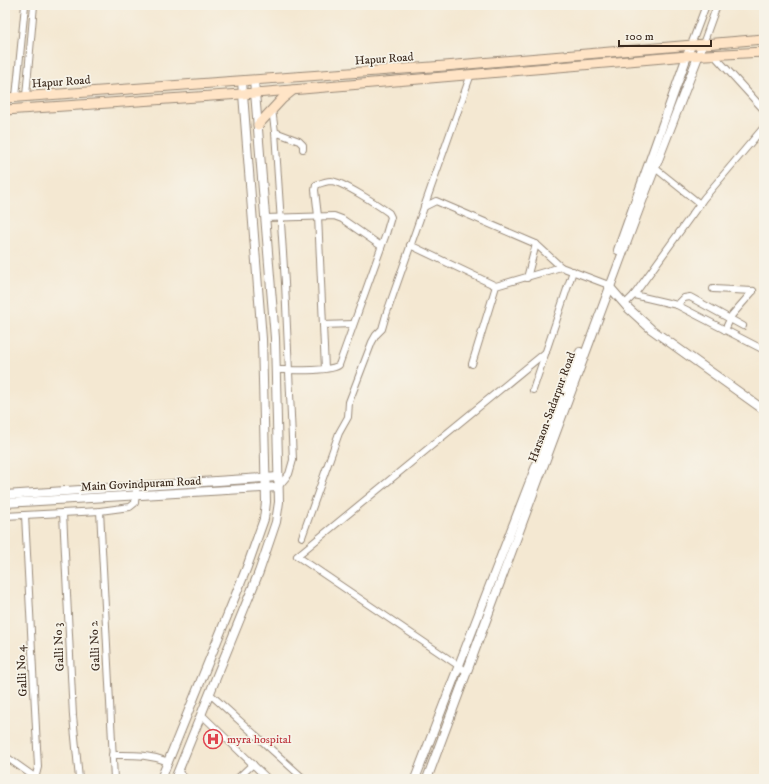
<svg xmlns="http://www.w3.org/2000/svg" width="769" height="784" viewBox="0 0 769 784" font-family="'IM FELL DW Pica',serif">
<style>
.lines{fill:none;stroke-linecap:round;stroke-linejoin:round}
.minor-casing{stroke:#988978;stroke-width:8}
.tertiary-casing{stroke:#988978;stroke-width:10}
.secondary-casing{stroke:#988978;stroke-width:11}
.minor{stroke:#fff;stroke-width:6}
.tertiary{stroke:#fff;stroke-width:8}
.secondary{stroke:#ffe4c6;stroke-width:9}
.labels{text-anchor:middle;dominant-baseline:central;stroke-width:3.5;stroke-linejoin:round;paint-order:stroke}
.street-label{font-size:12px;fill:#3b2a1e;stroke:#f7f3e8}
.health-label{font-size:12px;fill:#be3a42;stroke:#f7f3e8;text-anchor:start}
</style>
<rect width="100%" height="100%" fill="#f7f3e8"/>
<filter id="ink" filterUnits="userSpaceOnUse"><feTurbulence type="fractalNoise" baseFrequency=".025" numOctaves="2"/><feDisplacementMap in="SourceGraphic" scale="8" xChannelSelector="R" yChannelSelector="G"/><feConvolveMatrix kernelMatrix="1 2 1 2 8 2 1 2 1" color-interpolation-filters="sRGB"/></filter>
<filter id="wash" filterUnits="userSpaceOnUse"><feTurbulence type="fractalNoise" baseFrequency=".012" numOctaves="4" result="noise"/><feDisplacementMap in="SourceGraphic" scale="16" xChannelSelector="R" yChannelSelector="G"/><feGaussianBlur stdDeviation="0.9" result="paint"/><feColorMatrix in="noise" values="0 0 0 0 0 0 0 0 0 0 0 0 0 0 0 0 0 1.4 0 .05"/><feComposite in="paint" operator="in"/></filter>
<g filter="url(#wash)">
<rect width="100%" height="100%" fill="#f4e8d2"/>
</g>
<g filter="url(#ink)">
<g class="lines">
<defs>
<g id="minor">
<path d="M703,44L717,5"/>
<path d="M691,45L706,5"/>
<path d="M713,54L764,110"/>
<path d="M26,96L34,5"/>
<path d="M16,97L25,5"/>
<path d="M272,109L275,132L299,141L303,145V149"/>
<path d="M275,132L285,283L293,460L289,474L278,487"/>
<path d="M655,168L700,204"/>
<path d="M424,207L436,201L536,244L561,267L606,284"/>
<path d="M265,218L334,216L342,219L381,246"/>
<path d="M410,245L496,286"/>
<path d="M527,278L536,244"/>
<path d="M713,289L753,291"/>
<path d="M634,295L677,305L684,298L690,297L743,326"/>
<path d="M625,304L634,295L704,198L764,127"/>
<path d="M677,305L764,350"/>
<path d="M323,325L353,324"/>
<path d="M725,330L732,315L753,291"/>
<path d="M472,364L496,286L561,267"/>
<path d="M276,370C288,370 331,372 339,365L386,234L391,217L389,213C378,205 343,182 331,181C326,181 321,183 316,185L315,190L318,216L325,369"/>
<path d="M533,390L573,271"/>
<path d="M100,511L114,779"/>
<path d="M63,513L73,716L79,779"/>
<path d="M25,515L38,767L35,779"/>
<path d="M5,516L100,511L130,507L135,503L136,491"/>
<path d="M302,537L339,433L348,417L349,402L372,342L376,335L382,329L386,315L471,74"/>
<path d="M467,672L459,666L297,556L546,352"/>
<path d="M210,694L304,779"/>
<path d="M202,715L268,779"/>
<path d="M112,755C134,755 148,754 169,762"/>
<path d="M5,756L36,778"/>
<path d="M178,772L186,779"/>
<path d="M237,779L253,764"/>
</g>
<g id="tertiary">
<path d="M618,250L691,45"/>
<path d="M608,285L628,308L651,329L764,410"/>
<path d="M5,495L278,477"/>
<path d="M5,503L278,487"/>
<path d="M161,779L247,567L264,519L266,502L262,339L242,81"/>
<path d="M175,779L259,572L276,522L279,502L275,338L254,80"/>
<path d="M415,779L580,352"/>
<path d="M427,779L639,209L703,44"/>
</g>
<g id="secondary">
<path d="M5,98L445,66L764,39"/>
<path d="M5,110L256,93L687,56L764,52"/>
<path d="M258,125L282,99L293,90"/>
</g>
</defs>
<use href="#minor" class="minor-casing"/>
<use href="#tertiary" class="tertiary-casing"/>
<use href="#secondary" class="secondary-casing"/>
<use href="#minor" class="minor"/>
<use href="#tertiary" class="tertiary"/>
<use href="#secondary" class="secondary"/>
</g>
</g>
<defs>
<symbol id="hospital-ring" viewBox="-11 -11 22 22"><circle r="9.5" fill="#f7f3e8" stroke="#e0444e" stroke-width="1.5"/><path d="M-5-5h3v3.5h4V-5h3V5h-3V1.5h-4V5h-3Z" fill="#e0444e"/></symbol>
</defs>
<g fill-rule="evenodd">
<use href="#hospital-ring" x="202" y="728" width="22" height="22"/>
</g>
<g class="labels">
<g class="street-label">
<text transform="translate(384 59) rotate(-4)">Hapur Road</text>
<text transform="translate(61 82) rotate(-4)">Hapur Road</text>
<text transform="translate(552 407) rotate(-70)">Harsaon-Sadarpur Road</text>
<text transform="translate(141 484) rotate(-3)">Main Govindpuram Road</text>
<text transform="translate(95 646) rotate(-93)">Galli No 2</text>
<text transform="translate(59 647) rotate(-93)">Galli No 3</text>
<text transform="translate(22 671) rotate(-93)">Galli No 4</text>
</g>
<g class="health-label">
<text x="227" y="739">myra hospital</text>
</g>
</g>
<rect width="769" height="784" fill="none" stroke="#f7f3e8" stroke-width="20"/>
<path d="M619 40v6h92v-6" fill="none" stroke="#3b2a1e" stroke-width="2"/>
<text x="625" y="40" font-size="12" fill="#3b2a1e" stroke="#f7f3e8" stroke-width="3" paint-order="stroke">100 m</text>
</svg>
